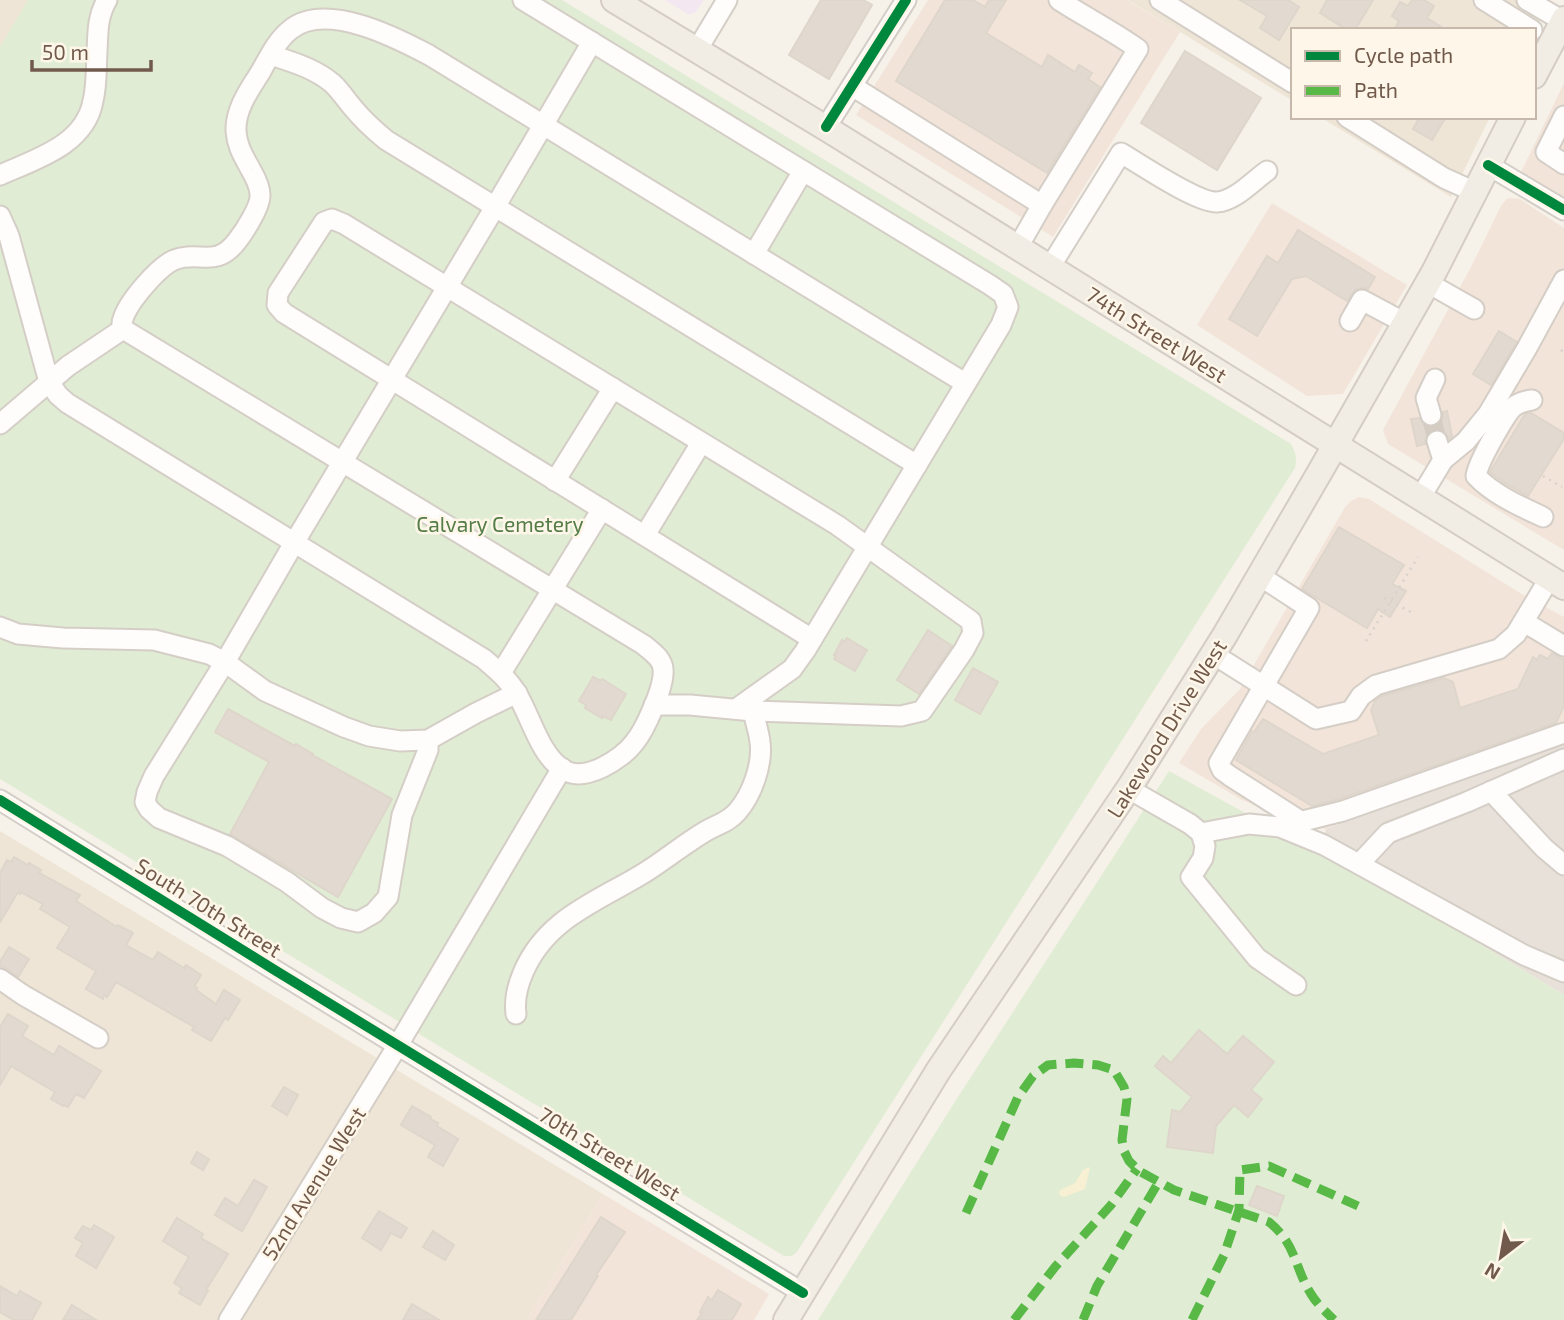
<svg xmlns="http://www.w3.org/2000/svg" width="1564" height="1320" viewBox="0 0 1564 1320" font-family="'Exo 2',sans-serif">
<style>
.residential{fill:#efe5d6}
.commercial{fill:#f3e4da}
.industrial{fill:#e7e1da}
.education{fill:#f3e8f1}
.green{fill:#e1ecd4}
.sand{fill:#f7f0d2}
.building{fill:#e2dad1;stroke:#ded5cb;stroke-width:2}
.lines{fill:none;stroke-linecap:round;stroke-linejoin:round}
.minor-tunnel{stroke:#d5ccc2;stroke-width:19;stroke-dasharray:19 10;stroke-linecap:butt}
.minor-casing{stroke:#d4cec6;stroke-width:23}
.major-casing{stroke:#d4ccc5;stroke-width:28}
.path{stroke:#d8d2cd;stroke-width:2.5;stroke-dasharray:2 5;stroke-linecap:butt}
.minor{stroke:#fefdfc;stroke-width:19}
.major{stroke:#f1ede5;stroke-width:24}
.quiet{stroke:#58b947;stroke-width:9;stroke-dasharray:18 9;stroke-linecap:butt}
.cycleway-casing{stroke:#fef7e9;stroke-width:15}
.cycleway{stroke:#00873e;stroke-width:10}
.labels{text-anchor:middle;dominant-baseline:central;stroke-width:5;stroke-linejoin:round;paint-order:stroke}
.street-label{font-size:21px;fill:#715a4b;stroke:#fef7e9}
.park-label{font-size:21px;fill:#547c46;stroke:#fef7e9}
</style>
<rect width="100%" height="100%" fill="#f6f2e9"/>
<g class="residential">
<path d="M0,0H30L0,51Z"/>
<path d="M1128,0H1550L1534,30H1293V101Z"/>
<path d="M1320,117H1490L1451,197Z"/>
<path d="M0,831L603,1194L527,1320H0Z"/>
</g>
<g class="commercial">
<path d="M928,0H1127L1180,32L1053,237L856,115Z"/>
<path d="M1564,83V198L1521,172Z"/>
<path d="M1508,198L1520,199L1564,228V550L1388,444L1383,430L1471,267L1502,204Z"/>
<path d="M1272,203L1407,285L1343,394L1307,396L1197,325Z"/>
<path d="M1359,497L1369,499L1525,596L1564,617V741L1326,829L1312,827L1242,800L1179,763L1201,729L1240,689L1345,507L1351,501Z"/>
<path d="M603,1194L769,1294L754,1320H527Z"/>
</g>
<path class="industrial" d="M1564,741V995L1438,919L1319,854L1326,829Z"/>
<path class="education" d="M665,0H704L696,12L689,15Z"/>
<g class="green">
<path d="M28,0H562L1291,444C1296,453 1297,458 1295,468L797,1252L792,1256H784L0,779V47Z"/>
<path d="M1169,771L1438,919L1564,995V1320H818L956,1100Z"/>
</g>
<path class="sand" d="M1089,1167L1090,1168L1085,1189L1064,1197L1059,1195L1060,1190L1075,1183L1083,1170Z"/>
<g class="building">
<path d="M821,0H863L872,5L829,79L789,55Z"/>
<path d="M945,0H973L985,7L989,0H1006L986,33L1042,67L1048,55L1075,72L1079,65L1092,73L1088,79L1100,87L1047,173L896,81Z"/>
<path d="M1240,0H1288L1299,7L1279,40L1260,28L1267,16Z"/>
<path d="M1327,0H1373L1355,30H1347L1320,13Z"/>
<path d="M1412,0H1424L1434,6L1427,18L1446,30H1394L1399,21L1392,16L1400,2L1408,6Z"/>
<path d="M1185,51L1261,98L1217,170L1141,123Z"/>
<path d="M1420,117H1446L1432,140L1413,129Z"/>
<path d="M1298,230L1375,277L1368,289L1362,288L1356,289L1347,301L1306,276L1292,279L1257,336L1229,319L1267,256L1278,263Z"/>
<path d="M1499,331L1517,342L1491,385L1473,374Z"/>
<path d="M1447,411L1452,436L1449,439L1445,432L1439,429H1434L1428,433L1425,439V444L1417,446L1411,419L1419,418L1423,424L1427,427H1434L1440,423L1443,419V412Z"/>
<path d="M1531,413L1564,433V439L1528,496L1506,484L1490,472L1525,414Z"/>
<path d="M1339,527L1404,565L1392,584L1406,591L1390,617L1378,609L1367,628L1302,589Z"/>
<path d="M928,630L952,646L919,694L897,680Z"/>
<path d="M847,638L867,650L855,671L834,659L836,656L834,655L842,640L844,642Z"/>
<path d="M1552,653L1564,660V706L1556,723L1339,799L1312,806L1236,760L1252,731L1254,732L1263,719L1323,754L1379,735L1371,710L1375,701L1382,696L1444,678L1453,682L1460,708L1518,689L1533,657L1537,660L1540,655L1548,659Z"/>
<path d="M973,668L998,682L980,714L955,700Z"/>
<path d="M593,677L601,681L602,679L626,694L611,720L603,716L602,718L585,708L586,705L579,701Z"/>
<path d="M228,709L295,746L296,744L313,754L312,755L392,799L338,897L230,834L269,762L215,732Z"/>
<path d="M14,857L28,865L29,863L41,870L39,873L80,895L76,901L117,927L118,925L133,933L126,945L153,960L158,952L184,968L186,965L201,975L194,987L197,988L196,990L216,1004L224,990L240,1000L228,1020L225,1018L211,1041L192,1030L194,1027L116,982L107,997L104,995L103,999L86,989L96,971L57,948L70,927L40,909L43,904L21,892L20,894L18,892L0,922V873L7,860L11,862Z"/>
<path d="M9,947L29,959L18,977L7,969L0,966V962Z"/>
<path d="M8,1014L28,1026L22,1036L54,1055L59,1046L101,1071L84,1098L76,1094L68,1107L64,1105L63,1106L51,1099L55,1092L11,1066L0,1085V1027Z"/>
<path d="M1199,1030L1227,1054L1243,1036L1274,1062L1251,1090L1262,1099L1248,1117L1234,1105L1216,1126L1213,1153L1167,1147L1172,1110L1180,1112L1192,1097L1155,1066L1163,1056L1171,1063Z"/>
<path d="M284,1087L298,1095L287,1115L272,1106Z"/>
<path d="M412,1106L431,1117L430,1119L438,1123L437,1126L458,1139L443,1166L428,1157L435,1145L401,1125Z"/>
<path d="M197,1152L209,1159L203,1170L191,1163Z"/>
<path d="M254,1180L267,1187L242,1231L215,1215L225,1198L238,1206Z"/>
<path d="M1257,1186L1284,1196L1277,1216L1249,1205Z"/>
<path d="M379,1211L407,1228L401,1238L391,1233L381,1250L362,1238Z"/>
<path d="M601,1217L625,1232L596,1275L598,1276L571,1320H536Z"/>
<path d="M177,1218L203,1234L201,1238L228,1254L206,1290L208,1291L200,1305L179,1293L182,1288L174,1283L189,1257L163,1241Z"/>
<path d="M94,1225L114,1237L96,1268L76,1256L83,1243L75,1238L83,1226L91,1230Z"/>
<path d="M433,1231L454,1245L445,1260L423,1247Z"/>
<path d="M0,1286L17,1296L20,1291L41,1303L32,1320H14L0,1312Z"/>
<path d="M718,1290L741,1304L732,1320H697L702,1313L700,1312L708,1297L712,1300Z"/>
<path d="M412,1304L439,1320H403Z"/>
<path d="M72,1305L96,1320H63Z"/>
</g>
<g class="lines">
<path class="minor-tunnel" d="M1431,415L1437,441"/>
<defs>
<g id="minor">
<path d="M523,0L990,285L1003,294L1008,307L1001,325L805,651L792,669L736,709"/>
<path d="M1160,0L1293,83"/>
<path d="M1484,0L1532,30"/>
<path d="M1527,0L1563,21"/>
<path d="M697,50L727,0"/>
<path d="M271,55C292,62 314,68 332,83C340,90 346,100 354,109C363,120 374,130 386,140L917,465"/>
<path d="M852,86L1042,205L1018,247"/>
<path d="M1564,116L1546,152L1564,164"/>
<path d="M1347,117L1444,178L1475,192"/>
<path d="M826,127L906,0"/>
<path d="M1488,165L1564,210"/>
<path d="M0,175C36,159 85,145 93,101C97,85 96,68 97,52C98,33 97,17 107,0"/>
<path d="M1042,205L1138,49C1113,31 1085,17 1059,0"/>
<path d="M0,216L9,236L49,382L58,395L67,403L484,659C497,670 509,680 517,694C531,717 540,756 564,770C585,783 622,759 634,743C645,730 665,686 663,669C662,658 652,652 644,645L123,329"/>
<path d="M754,254L803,171"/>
<path d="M1050,267L1121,153C1140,164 1197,203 1217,202C1235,201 1253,181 1267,171"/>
<path d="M1428,283L1474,309"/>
<path d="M1350,321L1362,300L1405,323"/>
<path d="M123,329C122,324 121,323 123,319C128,302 158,267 174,260C199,250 216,269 237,241C244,232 261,206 260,195C260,186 255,177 251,170C244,157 237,147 236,131C235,110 249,90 260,73C268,59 277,40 290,30C325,1 395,37 429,55L965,383"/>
<path d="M1532,400C1524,401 1517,403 1511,409C1502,421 1478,462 1476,476C1494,495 1520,506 1543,517"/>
<path d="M1431,415L1426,398L1435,379"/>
<path d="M0,424L68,366L123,329"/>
<path d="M1443,460L1466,441L1488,414L1527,348L1564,280"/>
<path d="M555,481L613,388"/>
<path d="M1420,498L1443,460L1437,441"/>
<path d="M645,535L701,443"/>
<path d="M1260,576L1309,608L1219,763L1222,770L1230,776L1302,822"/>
<path d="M1524,622L1564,646"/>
<path d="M0,627L18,634L63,638L154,640L209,654L225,662L265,691L344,727L369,736L400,741L428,740L476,713L517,693"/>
<path d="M1213,654L1316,719L1351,711L1361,696L1376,685L1499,649L1516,634L1549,579"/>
<path d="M501,673L602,509"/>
<path d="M654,705H690L753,711L901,716L922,711L964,650L973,633L971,621L837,525L344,224L332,219L324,222L278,293L277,305L284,313L812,639"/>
<path d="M428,740V750L402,815L388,897L374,913L358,922L341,918L322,908L287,882L227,846L159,818L149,809L145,802L147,792L154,776L225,662L294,543L495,207L592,42"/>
<path d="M1129,789L1190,824L1201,833L1205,846L1203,858L1191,877L1257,958L1296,985"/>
<path d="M1491,791L1544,848L1564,865"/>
<path d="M0,800L273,969L803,1293"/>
<path d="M1291,824L1343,811L1564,733"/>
<path d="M1201,833L1249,824L1280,827L1324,845L1524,955L1564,972"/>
<path d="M1359,864L1388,833L1467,802L1564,759"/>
<path d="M0,979L23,995L98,1038"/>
<path d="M516,1014C514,999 517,987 523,973C546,918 597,902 644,873C665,860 684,844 706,831C718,824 727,823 737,812C752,795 763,764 760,742C759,732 755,721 753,711"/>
<path d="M229,1320L398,1045L562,768"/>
</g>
<g id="major">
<path d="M614,0L829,130L1564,587"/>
<path d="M1534,76L1564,19"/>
<path d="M786,1320L938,1071L1131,785L1225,635L1321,470L1434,272L1513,117"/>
</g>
</defs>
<use href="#minor" class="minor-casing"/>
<use href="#major" class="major-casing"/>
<g class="path">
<path d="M1561,350L1564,352"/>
<path d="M1543,476L1562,487"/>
<path d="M1384,598L1411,612"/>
<path d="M1366,641L1418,557"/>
</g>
<use href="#minor" class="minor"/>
<use href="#major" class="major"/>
<g class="quiet">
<path d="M966,1213L1018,1097L1033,1076L1048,1065L1074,1063L1098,1065L1114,1070L1124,1087L1127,1099L1122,1140L1124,1151L1129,1161L1139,1171L1174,1190L1269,1222C1297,1245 1294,1267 1311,1294C1317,1304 1326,1312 1334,1320"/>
<path d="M1014,1320L1055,1267L1111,1205L1137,1169"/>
<path d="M1083,1320L1097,1286L1158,1183"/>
<path d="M1192,1320L1224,1255L1239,1210L1240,1170L1269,1166L1358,1206"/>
</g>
<defs>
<g id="cycleway">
<path d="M826,127L906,0"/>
<path d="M1488,165L1564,210"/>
<path d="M0,800L273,969L803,1293"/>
</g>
</defs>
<use href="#cycleway" class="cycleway-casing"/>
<use href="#cycleway" class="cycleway"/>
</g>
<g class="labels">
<g class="street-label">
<text transform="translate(1157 334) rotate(32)">74th Street West</text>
<text transform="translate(1166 728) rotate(-58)">Lakewood Drive West</text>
<text transform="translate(209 907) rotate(32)">South 70th Street</text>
<text transform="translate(610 1153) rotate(31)">70th Street West</text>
<text transform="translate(313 1183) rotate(-58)">52nd Avenue West</text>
</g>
<g class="park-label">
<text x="500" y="523">Calvary Cemetery</text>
</g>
</g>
<rect x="1291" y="28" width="245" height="91" fill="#fef7e9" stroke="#c6b8aa" stroke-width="2"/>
<rect x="1305" y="51" width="35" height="10" fill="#00873e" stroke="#c6b8aa" stroke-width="2"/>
<text x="1354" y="63" font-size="21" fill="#715a4b">Cycle path</text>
<rect x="1305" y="86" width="35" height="10" fill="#58b947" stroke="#c6b8aa" stroke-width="2"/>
<text x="1354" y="98" font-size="21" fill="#715a4b">Path</text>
<g transform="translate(1501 1257) rotate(211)" stroke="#fef7e9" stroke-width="5" paint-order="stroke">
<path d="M0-5L12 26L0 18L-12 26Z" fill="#715a4b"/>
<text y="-10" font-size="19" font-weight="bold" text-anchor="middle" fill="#715a4b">N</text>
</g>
<path d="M32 60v10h119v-10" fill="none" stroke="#715a4b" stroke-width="3.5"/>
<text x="42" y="60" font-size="21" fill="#715a4b" stroke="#fef7e9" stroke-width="5" paint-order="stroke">50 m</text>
</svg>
